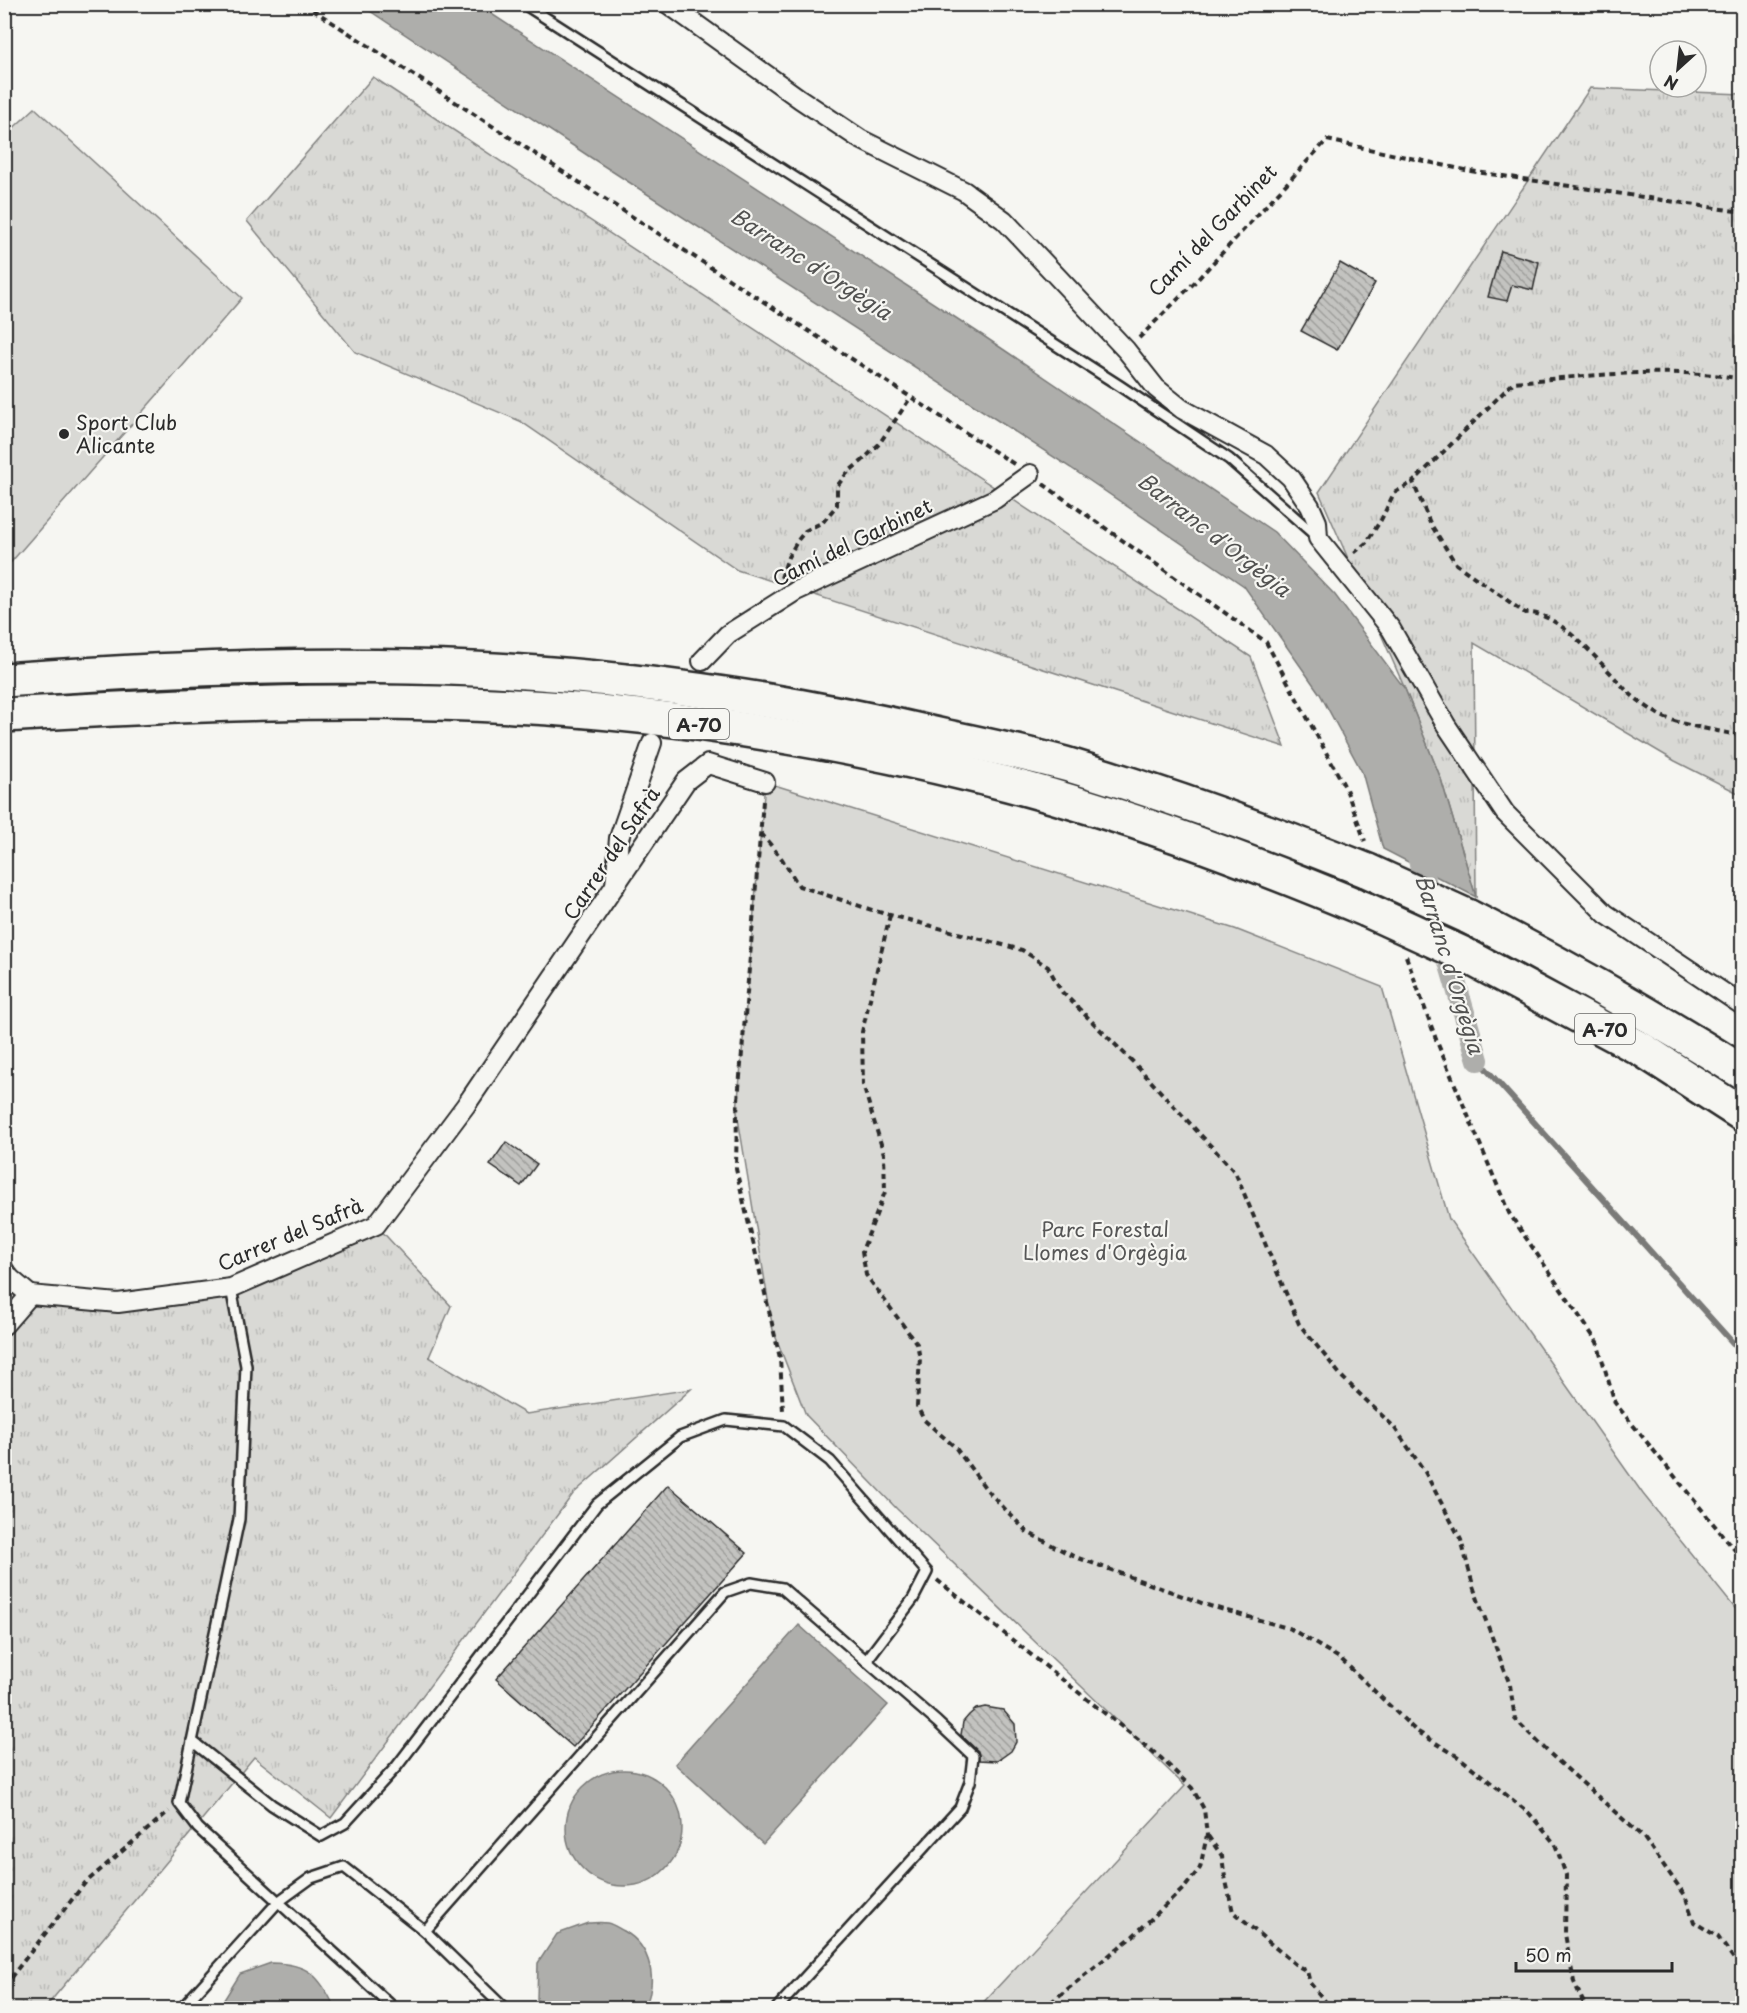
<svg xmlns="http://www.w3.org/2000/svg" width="1747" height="2013" viewBox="0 0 1747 2013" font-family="'Playpen Sans',sans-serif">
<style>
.grass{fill:url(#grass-tufts);stroke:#828280;stroke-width:1.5}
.park{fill:#d9d9d5;stroke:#828280;stroke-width:1.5}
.water{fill:#aeaeab;stroke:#7a7a78;stroke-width:1.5}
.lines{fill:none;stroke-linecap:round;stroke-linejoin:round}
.stream{stroke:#7a7a78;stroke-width:6}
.canal{stroke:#aeaeab;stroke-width:22}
.building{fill:url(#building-back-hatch);stroke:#2b2b2b;stroke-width:1.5}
.service-casing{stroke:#2b2b2b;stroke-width:14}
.minor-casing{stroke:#2b2b2b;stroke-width:22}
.motorway-casing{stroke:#2b2b2b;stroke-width:38}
.path{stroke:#2b2b2b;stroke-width:4;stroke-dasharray:6 4.5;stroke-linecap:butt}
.service{stroke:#f6f6f2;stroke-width:9}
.minor{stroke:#f6f6f2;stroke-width:18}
.motorway{stroke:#f6f6f2;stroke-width:33}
.motorway-bridge-casing{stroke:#2b2b2b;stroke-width:38;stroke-linecap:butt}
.motorway-bridge{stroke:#f6f6f2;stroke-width:33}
.poi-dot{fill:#2b2b2b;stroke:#f6f6f2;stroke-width:2}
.labels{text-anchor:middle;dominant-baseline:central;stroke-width:4.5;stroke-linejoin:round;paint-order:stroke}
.shield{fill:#f6f6f2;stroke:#686867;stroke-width:1.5}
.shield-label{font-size:18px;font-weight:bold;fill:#2b2b2b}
.street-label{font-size:20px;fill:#2b2b2b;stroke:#f6f6f2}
.poi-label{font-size:20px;fill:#2b2b2b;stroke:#f6f6f2;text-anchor:start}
.park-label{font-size:20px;fill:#565656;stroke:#f6f6f2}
.water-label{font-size:21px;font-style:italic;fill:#525251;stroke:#f6f6f2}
</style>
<defs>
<pattern id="grass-tufts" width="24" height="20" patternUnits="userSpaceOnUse" patternTransform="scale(1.5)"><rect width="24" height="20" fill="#d9d9d5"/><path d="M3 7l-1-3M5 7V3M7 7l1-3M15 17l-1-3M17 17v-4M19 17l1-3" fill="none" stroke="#babab7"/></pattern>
<pattern id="building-back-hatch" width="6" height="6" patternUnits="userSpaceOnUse" patternTransform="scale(1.5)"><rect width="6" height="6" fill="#c3c3c0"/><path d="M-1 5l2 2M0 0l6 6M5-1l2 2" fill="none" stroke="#9f9f9c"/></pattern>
</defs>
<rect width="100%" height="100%" fill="#f6f6f2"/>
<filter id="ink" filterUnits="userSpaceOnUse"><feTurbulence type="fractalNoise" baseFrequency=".0167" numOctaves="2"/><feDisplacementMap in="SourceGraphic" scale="12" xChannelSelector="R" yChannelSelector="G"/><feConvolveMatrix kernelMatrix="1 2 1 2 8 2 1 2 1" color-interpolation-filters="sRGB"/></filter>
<g filter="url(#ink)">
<g class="grass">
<path d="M373,77L1251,657L1285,747L737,570L520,421L355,352L247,221Z"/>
<path d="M1590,88L1742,94V795L1675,761L1474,643L1476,897L1441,779L1405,689L1319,492Z"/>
<path d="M376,1225L451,1306L429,1357L526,1414L691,1389L573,1494L331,1818L254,1757L45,2008H5L4,1325L30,1295L118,1303L231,1288Z"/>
</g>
<g class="park">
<path d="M35,108L242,298L5,569V129L9,132Z"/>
<path d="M765,782L1235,929L1382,987L1449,1219L1643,1494L1742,1617V2008H978L1185,1786L897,1509L806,1415L773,1330L737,1112Z"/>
</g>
<g class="water">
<path d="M361,5H478L982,335L1274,532L1335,595L1405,689L1441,779L1476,897L1383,849L1362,772L1320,694L1244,586L1071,468L590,157Z"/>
<path d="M799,1625L888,1705L763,1844L675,1764Z"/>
<circle cx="624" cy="1828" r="58"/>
<path d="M588,1923C594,1923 601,1922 607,1923C613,1924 618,1928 624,1931C652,1947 658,1982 644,2008H543L537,1999L538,1963L557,1934Z"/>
<path d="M271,1963C308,1963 320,1976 335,2008H221L222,2003L240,1974Z"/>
</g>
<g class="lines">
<path class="stream" d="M1478,1060L1742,1353"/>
<path class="canal" d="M1413,840L1478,1060"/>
</g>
<g class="building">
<path d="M1501,251L1539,262L1533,290L1512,285L1507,301L1488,297Z"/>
<path d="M1340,263L1375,283L1337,350L1301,331Z"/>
<path d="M506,1142L537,1164L521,1186L490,1165Z"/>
<path d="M668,1485L747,1553L573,1747L496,1679Z"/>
<path d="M985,1707L1003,1710L1015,1724L1016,1742L1011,1751L997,1761L979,1760L978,1751L961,1735L963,1722L969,1715L976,1709Z"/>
</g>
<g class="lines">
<defs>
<g id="service">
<path d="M524,4L1120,386L1229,459L1316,536"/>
<path d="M231,1288L246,1366L239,1519L179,1803L198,1828L394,2008"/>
<path d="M192,1741L272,1805L321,1836L345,1823L397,1766L597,1504L680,1437L726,1420L784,1426L830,1461L927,1572L913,1599L866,1661"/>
<path d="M425,1931L725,1592L751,1583L782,1588L937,1722L973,1756L970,1782L960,1808L777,2008"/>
<path d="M182,2008L278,1902L311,1878L344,1867L425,1931L504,2008"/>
</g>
<g id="minor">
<path d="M668,4L800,99L860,139L964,191L1004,220L1126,350L1156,388L1182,409L1266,455L1291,478L1310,506L1317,522L1318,538L1391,629L1446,725L1505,813L1606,914L1742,1005"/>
<path d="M702,661L728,634L796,591L995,499L1030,474"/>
<path d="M615,886L619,838L652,743"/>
<path d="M4,1270L11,1279L30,1295"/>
<path d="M30,1295L118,1303L231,1288L376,1225L466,1105L686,781L708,764L765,782"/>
<path d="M4,1325L30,1295"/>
</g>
<g id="motorway">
<path d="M4,680C160,669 317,662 473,669C631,676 789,700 943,736C986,745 1030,754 1072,766C1172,796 1271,832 1368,871"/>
<path d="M4,715C174,705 344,697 514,706C672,714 830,740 984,778C1115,810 1242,858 1367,910"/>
<path d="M1467,916C1561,964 1653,1016 1742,1072"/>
<path d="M1463,954L1643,1050L1742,1114"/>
</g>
</defs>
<use href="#service" class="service-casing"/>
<use href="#minor" class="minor-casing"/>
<use href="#motorway" class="motorway-casing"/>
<g class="path">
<path d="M304,4L1014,464"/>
<path d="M1139,338L1197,280L1327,140L1470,171L1742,212"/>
<path d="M1742,379C1668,366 1589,376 1514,382L1413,482L1430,523L1456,564L1525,613C1559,609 1607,671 1628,692C1637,700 1648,708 1658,714C1676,725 1721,731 1742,736"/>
<path d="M1043,484L1266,642L1346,789L1365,841"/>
<path d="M1354,553L1366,543L1381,520L1394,493L1413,482"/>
<path d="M781,578L788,557L798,540L805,531L823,522L837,505V486L848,472L862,461L879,444L911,397"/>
<path d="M763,801L737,1112L736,1169L780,1358L783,1411"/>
<path d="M761,833L782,859L799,886L875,911L1022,950L1048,967L1062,992L1133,1062L1235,1172L1299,1324L1343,1378L1394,1427L1425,1472L1461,1540L1474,1589L1510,1685L1515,1719L1547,1751L1644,1838L1685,1895L1694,1922L1718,1937L1742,1970"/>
<path d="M890,915L862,1032L863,1085L884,1154L885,1192L862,1251L866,1275L917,1344L920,1358L917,1406L924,1420L955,1447L986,1489L1027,1532L1073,1556L1210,1606L1291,1629L1341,1659L1415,1730L1460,1758L1529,1813L1555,1844L1566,1875L1565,1934L1574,1982L1586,2008"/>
<path d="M1406,956L1437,1042L1509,1213L1597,1342L1615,1403L1742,1559"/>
<path d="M937,1580L1161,1758L1192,1788L1204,1809L1207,1835L1200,1868L1185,1887L1133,1936L1044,2008"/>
<path d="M1208,1836L1222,1856L1224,1872L1233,1912L1296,1965L1307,1971L1310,1983L1330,2007L1334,2008"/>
<path d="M4,1986L85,1883L169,1811"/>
</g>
<use href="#service" class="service"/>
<use href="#minor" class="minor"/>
<use href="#motorway" class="motorway"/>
<defs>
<g id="motorway-bridge">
<path d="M1368,871L1467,916"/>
<path d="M1367,910L1463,954"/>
</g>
</defs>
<use href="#motorway-bridge" class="motorway-bridge-casing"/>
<use href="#motorway-bridge" class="motorway-bridge"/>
</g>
</g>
<circle class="poi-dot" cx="64" cy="434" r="6"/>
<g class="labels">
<g class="shield">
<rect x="669" y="709" width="60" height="30" rx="4.5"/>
<rect x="1575" y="1014" width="60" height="30" rx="4.5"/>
</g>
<g class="shield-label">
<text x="699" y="724">A-70</text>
<text x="1605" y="1029">A-70</text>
</g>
<g class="street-label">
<text transform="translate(1212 230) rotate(-46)">Camí del Garbinet</text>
<text transform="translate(852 542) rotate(-26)">Camí del Garbinet</text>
<text transform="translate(611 853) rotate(-56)">Carrer del Safrà</text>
<text transform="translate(290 1234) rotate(-23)">Carrer del Safrà</text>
</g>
<g class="poi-label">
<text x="76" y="422">Sport Club<tspan x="76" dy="23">Alicante</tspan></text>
</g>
<g class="park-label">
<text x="1105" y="1229">Parc Forestal<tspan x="1105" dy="23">Llomes d'Orgègia</tspan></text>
</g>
<g class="water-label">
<text transform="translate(812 263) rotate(33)">Barranc d'Orgègia</text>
<text transform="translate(1215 534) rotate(38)">Barranc d'Orgègia</text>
<text transform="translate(1451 964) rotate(73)">Barranc d'Orgègia</text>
</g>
</g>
<rect width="1747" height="2013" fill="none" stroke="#f6f6f2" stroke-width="24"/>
<rect x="12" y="12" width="1723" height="1989" fill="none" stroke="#2b2b2b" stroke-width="2" filter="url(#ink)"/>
<g transform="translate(1678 69) rotate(207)"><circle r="28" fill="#f6f6f2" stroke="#a5a5a2" stroke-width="1.5"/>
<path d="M0-4.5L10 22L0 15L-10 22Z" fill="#2b2b2b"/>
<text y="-9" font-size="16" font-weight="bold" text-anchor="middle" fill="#2b2b2b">N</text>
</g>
<path d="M1516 1962v9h156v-9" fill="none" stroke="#2b2b2b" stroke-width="3"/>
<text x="1525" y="1962" font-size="18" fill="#2b2b2b" stroke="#f6f6f2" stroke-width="4.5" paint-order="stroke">50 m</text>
</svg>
